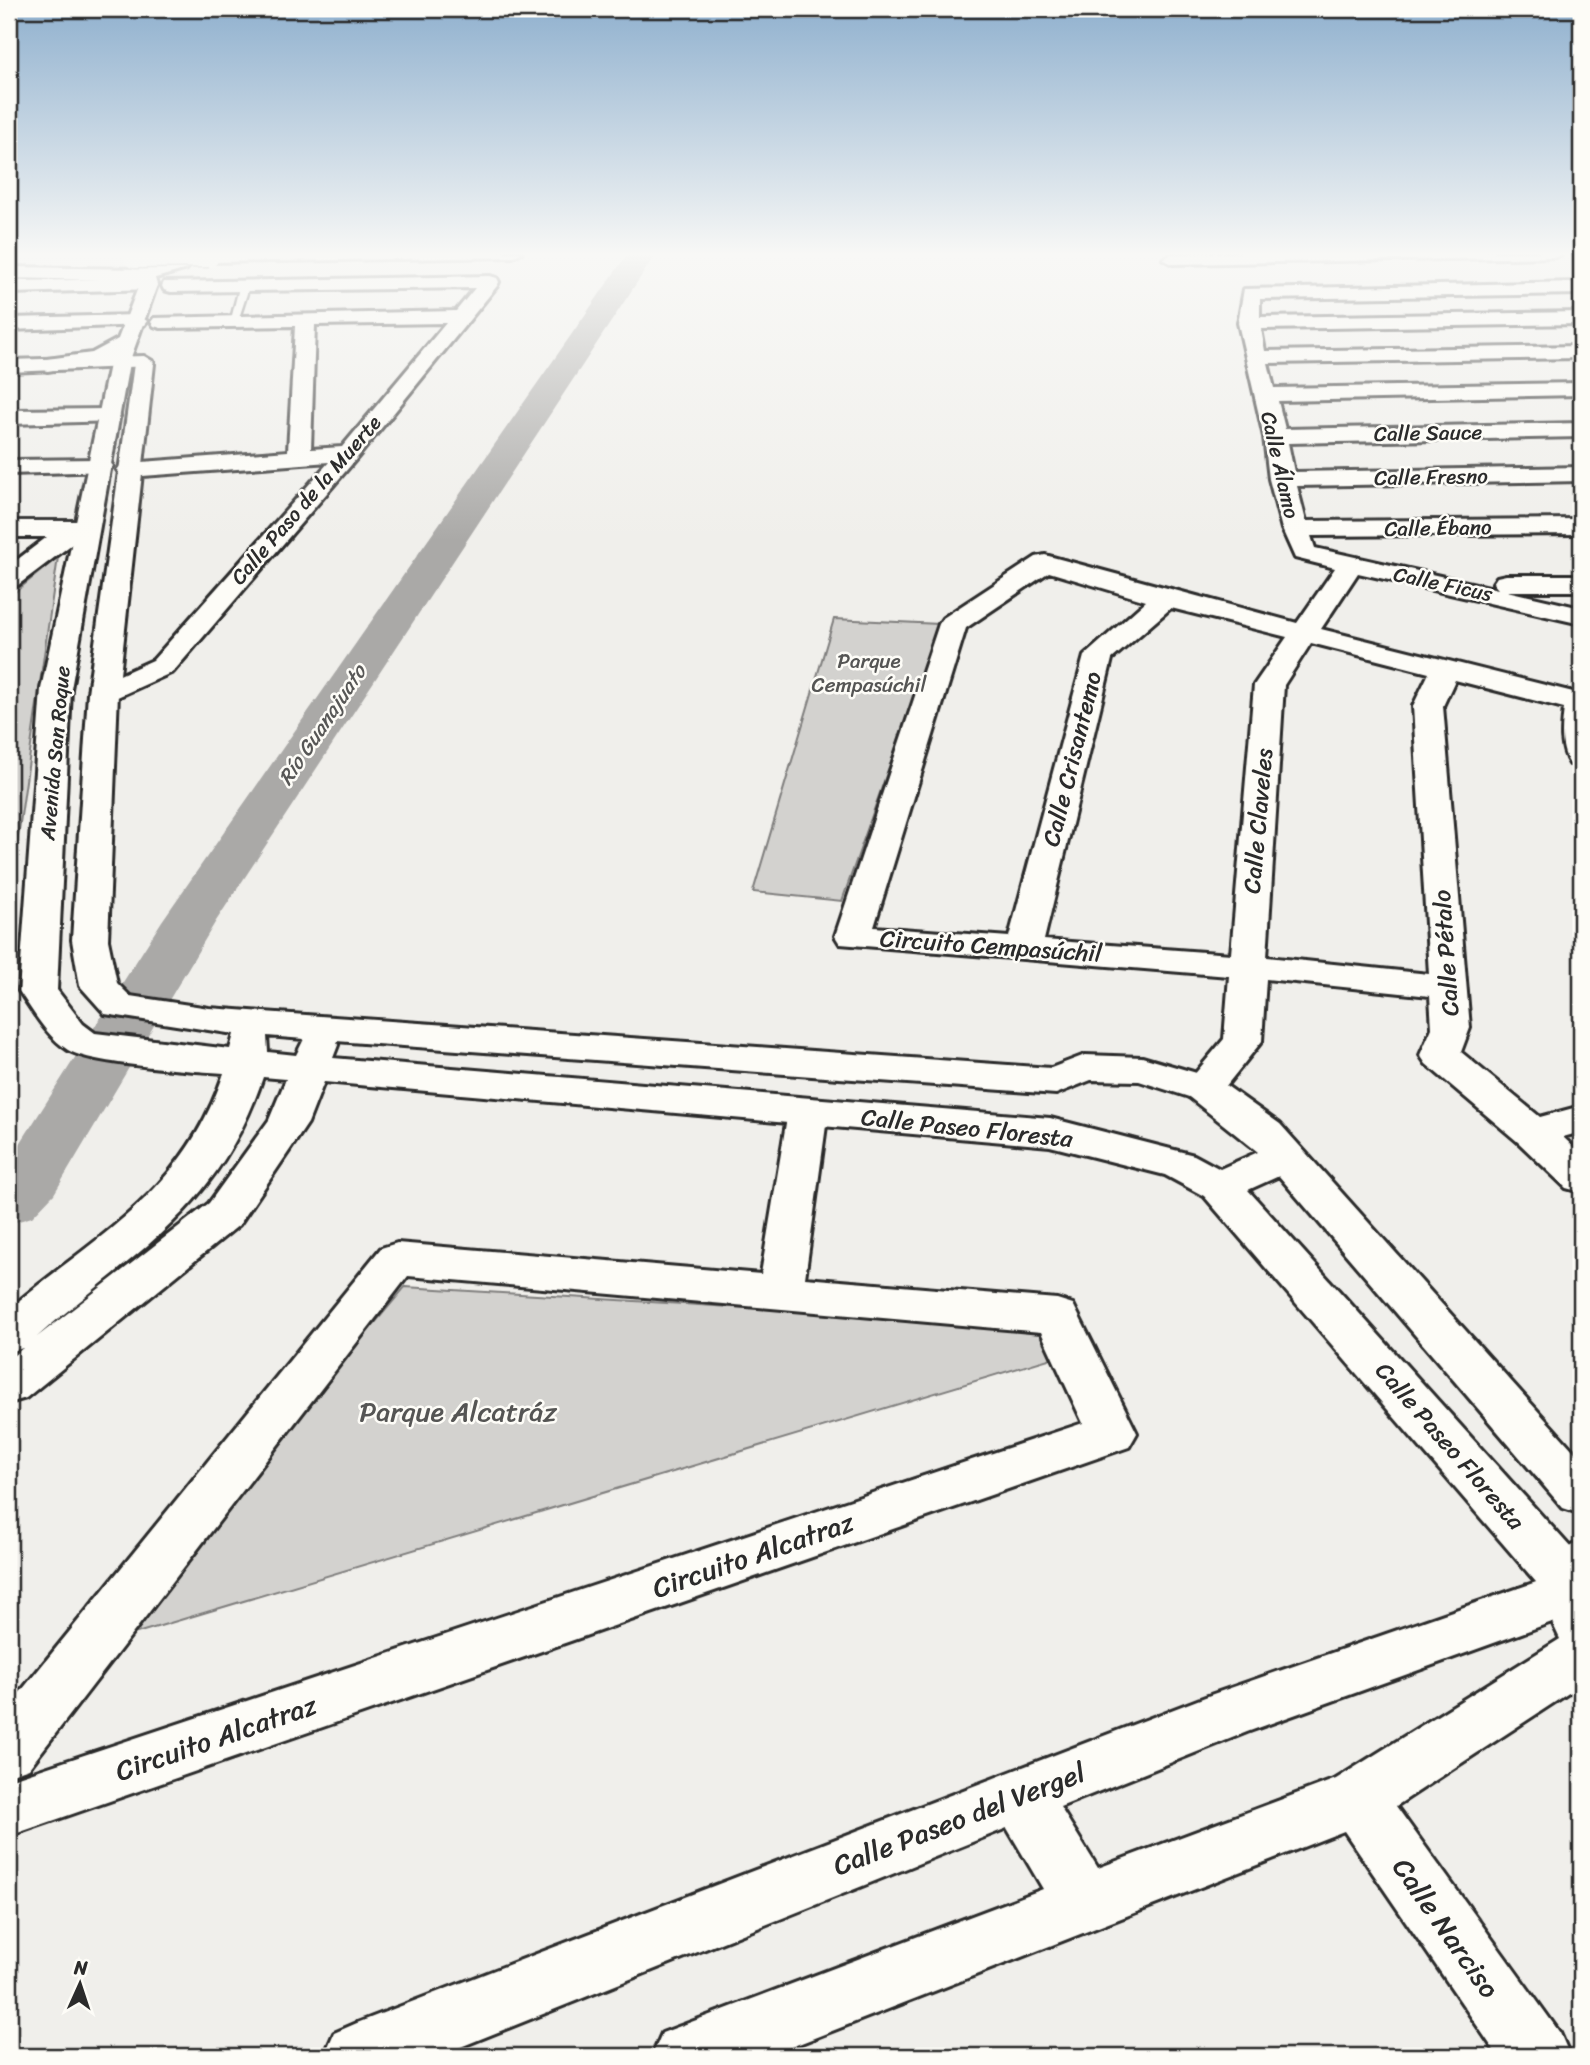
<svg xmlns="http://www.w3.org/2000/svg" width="1590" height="2065" viewBox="0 0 1590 2065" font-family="Sriracha,sans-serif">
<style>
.green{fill:#d3d2cf;stroke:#7f7e7d;stroke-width:2}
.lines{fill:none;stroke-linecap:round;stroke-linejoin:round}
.river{fill:#aaa9a7;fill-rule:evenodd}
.lane-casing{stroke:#2b2b2b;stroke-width:5}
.street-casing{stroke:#2b2b2b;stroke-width:6}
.secondary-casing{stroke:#2b2b2b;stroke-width:6}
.highway-casing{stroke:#2b2b2b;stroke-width:6}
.lane{fill:#fdfcf7;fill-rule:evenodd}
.street{fill:#fdfcf7;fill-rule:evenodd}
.secondary{fill:#fdfcf7;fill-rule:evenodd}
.highway{fill:#fdfcf7;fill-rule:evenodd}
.highway-bridge-casing{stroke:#2b2b2b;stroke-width:23;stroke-linecap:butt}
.highway-bridge{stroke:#fdfcf7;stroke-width:20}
.labels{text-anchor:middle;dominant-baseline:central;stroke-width:5;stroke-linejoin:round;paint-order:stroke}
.far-street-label{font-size:21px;fill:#2b2b2b;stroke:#fdfcf7}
.far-park-label{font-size:21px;fill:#555554;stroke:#fdfcf7}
.far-water-label{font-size:21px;font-style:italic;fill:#575756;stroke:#fdfcf7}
.street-label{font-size:24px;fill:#2b2b2b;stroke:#fdfcf7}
.near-park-label{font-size:28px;fill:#555554;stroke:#fdfcf7}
.near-street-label{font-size:28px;fill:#2b2b2b;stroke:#fdfcf7}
</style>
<rect width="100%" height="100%" fill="#f0efeb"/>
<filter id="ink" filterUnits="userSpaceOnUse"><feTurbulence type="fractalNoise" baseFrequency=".0143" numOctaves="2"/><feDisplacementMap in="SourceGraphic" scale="14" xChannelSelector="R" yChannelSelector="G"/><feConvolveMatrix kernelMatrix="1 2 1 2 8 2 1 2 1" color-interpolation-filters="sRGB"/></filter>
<g filter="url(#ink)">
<g class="green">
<path d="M58,557L15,858L9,857V597Z"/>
<path d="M834,619L939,624L842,901L753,892Z"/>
<path d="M405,1287L1042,1326L1062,1355L137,1633L133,1611Z"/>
</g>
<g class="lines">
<path class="river" d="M629,252H657L216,921L54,1194L32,1217L9,1224V1161L162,921Z"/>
<defs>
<path id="lane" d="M245,281L250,284L238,321L230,323L240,284Z"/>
<g id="street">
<path d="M1263,252H1565L1556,257L1172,264L1163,259L1172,254Z"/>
<path d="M490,276L497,278L499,282L497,286L357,458L173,672L113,699L103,702L93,699L88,693L93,687L153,660L329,462L129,477L121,475L117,470L121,465L129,463L288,451L295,326L161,328L154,326L151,322L154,318L456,311L475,288L171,292L164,290L162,286L164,282ZM446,323L342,447L311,449L315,325Z"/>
<path d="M148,279L155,281L157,285L155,289L9,293V281Z"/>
<path d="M1581,282V294L1260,299V317L1581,312V324L1261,329L1265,351L1581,346V358L1268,363L1274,388L1581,383V395L1278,401L1285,429L1581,423V437L1288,443L1294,472L1581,467V481L1297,486L1306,521L1581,519V534L1311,536L1315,548L1498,589L1493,583L1497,577L1506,575H1581V591H1507L1581,608V624L1358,573L1321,629L1581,694V766L1570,764C1559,747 1562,727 1564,708L1455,680L1443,706L1470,1028L1461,1052L1540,1117L1581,1106V1132L1563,1137L1581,1154V1192L1566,1188L1518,1142L1426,1064L1420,1055L1432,1028L1430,996L1266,979L1262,1041L1217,1097L1203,1101L1189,1097L1183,1088L1224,1039L1229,976L840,944L835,936L939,624L943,618L1036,557L1045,555L1297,623L1335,568L1295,558L1282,529L1269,479L1264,437L1238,323L1244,289ZM1049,572L1146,601L1084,656L1009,937L874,927L966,628ZM1171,608L1287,637L1254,685L1231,954L1044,940L1112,659ZM1311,643L1429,673L1413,706L1429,974L1267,957L1284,685Z"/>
<path d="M137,315L147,321L144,325L9,330V318Z"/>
<path d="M144,356L154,362L151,366L9,372V360Z"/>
<path d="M109,409L120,416L117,421L9,424V410Z"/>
<path d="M101,459L109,461L113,466L109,471L9,474V460Z"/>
<path d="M9,521H79L88,524L92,529L18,585L9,587V566L47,537H9Z"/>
<path d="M808,1098L822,1102L828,1111L805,1278L1057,1299L1073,1304L1137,1433L1129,1447L9,1836V1780L1083,1423L1041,1332L408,1276L29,1768L9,1775V1706L381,1248L397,1243L761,1274L788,1111L794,1102Z"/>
<path d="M1581,1541V1685L1396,1806L1560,2033L1570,2056H1498L1344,1831L768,2056H652L662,2033L1043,1889L1007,1828L438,2056H324L334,2033L357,2023L1213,1694L1542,1580L1555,1554ZM1552,1622L1560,1639L1336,1779L1098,1868L1060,1807L1247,1732Z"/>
</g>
<path id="secondary" d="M149,252H167L154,275L157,285L129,363L71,689L57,990L83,1024L95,1033L230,1049L234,1034L105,1014L80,986L72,940L88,693L134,364L144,358L154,364L118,693L108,940L117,983L130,996L209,1008L1051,1068L1085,1055L1142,1057L1217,1079L1280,1124L1581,1459V1514L1563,1508L1279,1176L1248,1190L1581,1559V1597L1567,1602L1548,1596L1204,1196L1165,1175L1050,1146L324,1082L308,1123L239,1225L26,1398L9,1403V1359L23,1348L9,1352V1309C99,1233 183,1194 224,1073C193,1071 90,1064 68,1050C47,1037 33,1011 19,991L41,689L110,360L47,371L37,365L47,359L92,353L118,339L139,285L136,275ZM267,1036L304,1039L296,1055L268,1052ZM336,1041L1056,1094L1091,1080L1139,1081L1189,1097L1258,1152L1220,1169L1194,1155L1050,1118L333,1058L338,1045ZM263,1077L286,1079L269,1120L209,1203L37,1337C135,1251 218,1211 263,1077Z"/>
<g id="highway">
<path d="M522,252L513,257L209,262L200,257L208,252Z"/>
<path d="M181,260L190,265L187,269L145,281L9,278V267L144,269Z"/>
</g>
</defs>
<use href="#lane" class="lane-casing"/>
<use href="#street" class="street-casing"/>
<use href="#secondary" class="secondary-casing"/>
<use href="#highway" class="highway-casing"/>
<use href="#lane" class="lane"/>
<use href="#street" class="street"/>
<use href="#secondary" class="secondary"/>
<use href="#highway" class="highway"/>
<defs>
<path id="highway-bridge" d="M134,258L209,257"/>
</defs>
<use href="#highway-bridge" class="highway-bridge-casing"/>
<use href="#highway-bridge" class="highway-bridge"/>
</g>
</g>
<linearGradient id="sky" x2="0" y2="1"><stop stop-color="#8fb0ce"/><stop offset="0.47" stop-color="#f8f8f6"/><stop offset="1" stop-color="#f8f8f6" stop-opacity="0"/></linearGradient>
<rect width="1590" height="541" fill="url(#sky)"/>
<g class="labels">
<g class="far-street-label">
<text transform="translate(1428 433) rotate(-1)">Calle Sauce</text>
<text transform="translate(1280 465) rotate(77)">Calle Álamo</text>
<text transform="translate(1431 477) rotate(-1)">Calle Fresno</text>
<text transform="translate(306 500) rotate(-49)">Calle Paso de la Muerte</text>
<text transform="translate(1438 528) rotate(-1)">Calle Ébano</text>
<text transform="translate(1443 584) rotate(12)">Calle Ficus</text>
<text transform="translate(55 753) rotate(-85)">Avenida San Roque</text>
</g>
<g class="far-park-label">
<text x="869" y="661">Parque<tspan x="869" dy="24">Cempasúchil</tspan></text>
</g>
<g class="far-water-label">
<text transform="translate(322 725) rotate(-56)">Río Guanajuato</text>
</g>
<g class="street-label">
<text transform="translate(1072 759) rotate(-76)">Calle Crisantemo</text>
<text transform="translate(1258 821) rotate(-85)">Calle Claveles</text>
<text transform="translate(991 946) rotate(4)">Circuito Cempasúchil</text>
<text transform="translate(1446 953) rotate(-94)">Calle Pétalo</text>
<text transform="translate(967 1128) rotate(6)">Calle Paseo Floresta</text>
<text transform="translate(1450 1446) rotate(49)">Calle Paseo Floresta</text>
</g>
<g class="near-park-label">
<text x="458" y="1411">Parque Alcatráz</text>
</g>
<g class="near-street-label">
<text transform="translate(753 1555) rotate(-19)">Circuito Alcatraz</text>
<text transform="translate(216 1738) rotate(-19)">Circuito Alcatraz</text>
<text transform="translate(959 1819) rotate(-21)">Calle Paseo del Vergel</text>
<text transform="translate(1446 1928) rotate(55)">Calle Narciso</text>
</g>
</g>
<rect width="1590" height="2065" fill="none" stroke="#fdfcf7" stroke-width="35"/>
<rect x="18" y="18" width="1555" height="2030" fill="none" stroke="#2b2b2b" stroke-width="2.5" filter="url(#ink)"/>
<g transform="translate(80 1984) rotate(3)" stroke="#fdfcf7" stroke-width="5" paint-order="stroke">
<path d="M0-5L12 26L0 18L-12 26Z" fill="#2b2b2b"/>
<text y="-10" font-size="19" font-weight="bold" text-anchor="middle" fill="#2b2b2b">N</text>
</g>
</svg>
